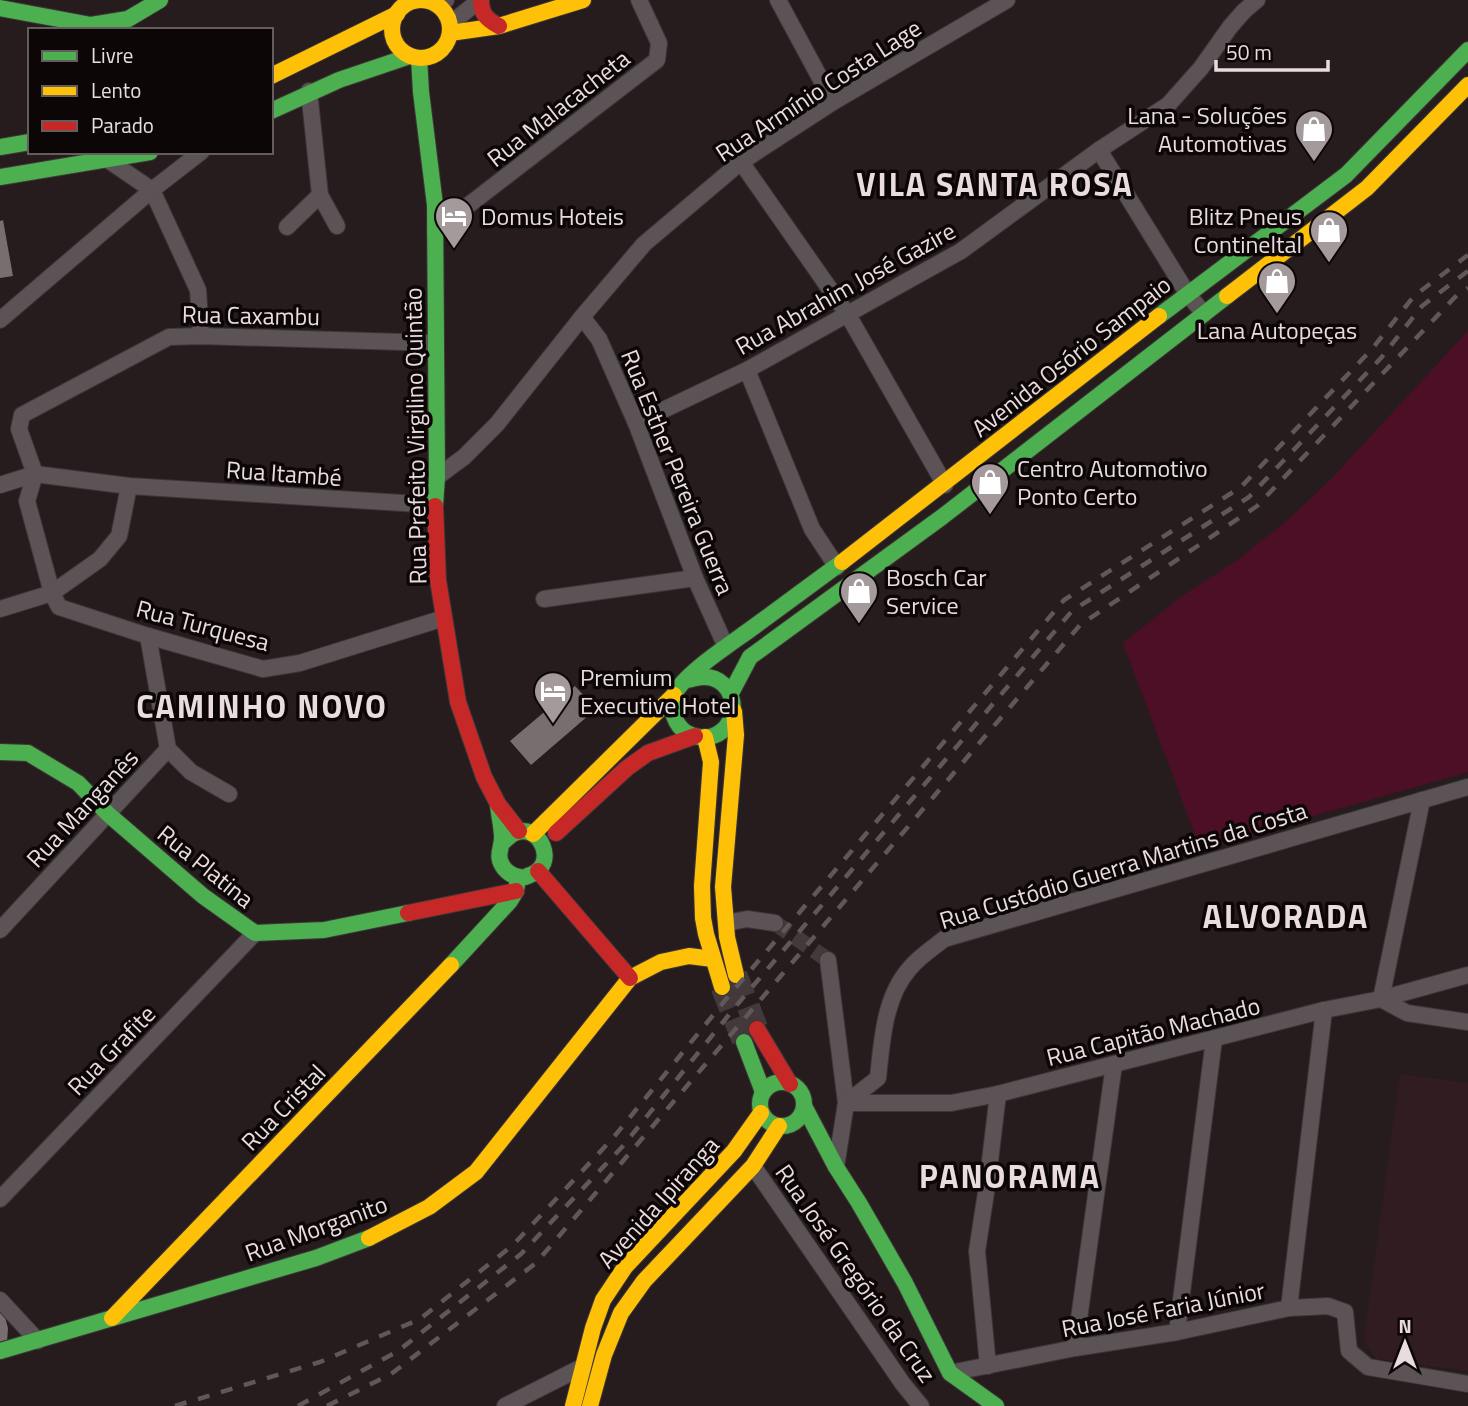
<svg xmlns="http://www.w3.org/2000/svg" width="1468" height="1406" viewBox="0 0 1468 1406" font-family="'Titillium Web',sans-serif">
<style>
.built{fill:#311c21}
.green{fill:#4d0f25}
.building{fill:#786e70}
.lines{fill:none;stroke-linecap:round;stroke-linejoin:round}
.street-tunnel{stroke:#43393b;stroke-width:16;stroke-dasharray:16 8;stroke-linecap:butt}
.secondary-tunnel{stroke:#43393b;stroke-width:23;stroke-dasharray:23 11;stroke-linecap:butt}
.street-casing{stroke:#3d3637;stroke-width:18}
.fast-casing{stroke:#3d3637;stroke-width:18}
.slow-casing{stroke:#3d3637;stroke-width:18}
.jam-casing{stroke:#3d3637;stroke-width:18}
.street{stroke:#5b5355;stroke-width:16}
.fast{stroke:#4caf50;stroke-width:16}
.slow{stroke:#ffc107;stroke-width:16}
.jam{stroke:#c62828;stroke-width:16}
.rail{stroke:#5f585a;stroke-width:4.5;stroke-dasharray:12 12;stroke-linecap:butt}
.labels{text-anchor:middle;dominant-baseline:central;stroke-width:7;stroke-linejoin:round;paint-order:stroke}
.street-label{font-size:24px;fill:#e8dcdf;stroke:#0d0607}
.poi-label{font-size:24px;fill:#e8dcdf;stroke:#0d0607;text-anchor:start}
.district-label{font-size:32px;font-weight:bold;letter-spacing:2px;fill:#e8dcdf;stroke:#0d0607}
</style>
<rect width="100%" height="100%" fill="#261c1e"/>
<path class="built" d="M1400,1074L1468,1083V1371L1376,1359L1364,1340Z"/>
<path class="green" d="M1468,331V772L1200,848L1123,643L1182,596L1239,559L1289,519L1333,477Z"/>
<g class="building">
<path d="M3,220L13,276L0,278V221Z"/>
<path d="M575,686L596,709L531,765L510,741Z"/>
<path d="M0,1312L5,1317L8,1328L7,1343L0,1345Z"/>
</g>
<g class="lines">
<path class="street-tunnel" d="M775,923L828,960"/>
<g class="secondary-tunnel">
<path d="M736,975L757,1029"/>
<path d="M722,987L744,1042"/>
</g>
<defs>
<g id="street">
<path d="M778,0L833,102"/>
<path d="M435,4L446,0"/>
<path d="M450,24L480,0"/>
<path d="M1099,150L1187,293L1204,314"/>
<path d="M108,160L152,190"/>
<path d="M741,162L848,315L945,485"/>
<path d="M152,190L198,290L201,336"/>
<path d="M320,195L337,226"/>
<path d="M287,227L320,195L309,91"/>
<path d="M435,231L657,60L659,43L639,0"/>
<path d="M582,317L599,339L636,423L695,578L726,647"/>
<path d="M0,320L152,190L201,152"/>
<path d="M747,370L812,529L837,567"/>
<path d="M636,423L747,370L961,251L1099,150L1168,105L1201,68L1230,27L1244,11L1257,0"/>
<path d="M35,474L27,501L52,593L59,607L148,636L263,669L300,663L444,618"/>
<path d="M35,474L19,429L22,415L169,337L201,336L435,343"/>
<path d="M437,477L464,457L497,424L582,317L644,244L741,162L833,102L1007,0"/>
<path d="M0,485L35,474L129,486L435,505"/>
<path d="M544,599L695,578"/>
<path d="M0,609L52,593L100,559L119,536L129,486"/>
<path d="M148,636L168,749L191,772L229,794"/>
<path d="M726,923L747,919L775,923"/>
<path d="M0,930L168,749"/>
<path d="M828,960L846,1103L836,1167"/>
<path d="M1381,999L1422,800"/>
<path d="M1381,999L1407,1013L1468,1022"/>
<path d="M846,1103L878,1078C882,1041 884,997 910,968C919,957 933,948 944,939L1468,787"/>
<path d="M846,1103H951L998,1094L1324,1010L1381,999L1468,975"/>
<path d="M753,1166L903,1384L921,1406"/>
<path d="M0,1199L255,933"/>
<path d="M0,1300L38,1341"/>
<path d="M1289,1308L1324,1010"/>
<path d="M1177,1332L1214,1039"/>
<path d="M1075,1348L1114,1064"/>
<path d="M988,1366L977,1251L987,1186L998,1094"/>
<path d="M950,1373L1075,1348L1177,1332L1289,1308L1328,1306L1345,1312L1349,1351L1368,1367L1468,1384"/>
<path d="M505,1406L582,1367"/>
</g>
<g id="fast">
<path d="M0,8L91,25L128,19L160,0"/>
<path d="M419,58L421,92L435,205L437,477L435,506"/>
<path d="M271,111L339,80L410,56"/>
<path d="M0,147L30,142"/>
<path d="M0,177L150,152"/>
<path d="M1159,316L1346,175L1468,50"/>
<path d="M687,680C692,679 698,677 703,677C737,676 744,725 713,736C705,739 694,737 687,733C675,726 669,708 674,695C684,673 735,641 755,626C784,605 813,583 842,562"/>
<path d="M731,693L750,657L942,517L1227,296"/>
<path d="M0,752L28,753L78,783L108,814L203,896L255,933L324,930L408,913"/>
<path d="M498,805C499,816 502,827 502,838C502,848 496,855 502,865C505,871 512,876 519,877C525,878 525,877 530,875C559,865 540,822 515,833C510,835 506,840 502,843"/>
<path d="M451,965L510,901L516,891L518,877"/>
<path d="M744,1042L763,1092"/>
<circle cx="782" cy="1104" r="22"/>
<path d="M804,1106L836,1167L859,1203L905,1283L950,1373L996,1406"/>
<path d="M0,1351L316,1258L369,1238"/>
</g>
<g id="slow">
<circle cx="421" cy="29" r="29"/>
<path d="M450,33L499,26L583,0"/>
<path d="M271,76L397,14"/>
<path d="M1227,296L1367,188L1468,85"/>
<path d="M842,562L1159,316"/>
<path d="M734,711L736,735L723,887L727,937L736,975"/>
<path d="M705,737L711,762L702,886L703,918L706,934L722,987"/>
<path d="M533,834L674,695"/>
<path d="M369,1238L429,1207L476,1172L630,978L661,962L689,956L713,959"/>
<path d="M112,1318L451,965"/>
<path d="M573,1406L593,1328L603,1300L625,1267L734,1151L761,1113"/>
<path d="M590,1406L604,1355L621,1313L644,1281L753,1166L779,1126"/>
</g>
<g id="jam">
<path d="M481,0C481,14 487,20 499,26"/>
<path d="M435,506L438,580L458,702L484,777L498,804L519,831"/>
<path d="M556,833L627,768L648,753L695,736"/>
<path d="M538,871L630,978"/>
<path d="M408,913L516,891"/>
<path d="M757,1029L790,1084"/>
</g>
</defs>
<use href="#street" class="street-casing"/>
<use href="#fast" class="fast-casing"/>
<use href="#slow" class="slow-casing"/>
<use href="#jam" class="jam-casing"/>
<use href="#street" class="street"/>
<use href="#fast" class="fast"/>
<use href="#slow" class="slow"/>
<use href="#jam" class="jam"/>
<g class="rail">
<path d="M175,1406L320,1362L420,1319L513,1245L613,1138L727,998L1064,600L1241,487L1372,349L1414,296L1468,255"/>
<path d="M298,1406L398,1351L521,1254L622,1147L736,1006L1072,611L1249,497L1381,358L1422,306L1468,271"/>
<path d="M327,1406L391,1374L536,1263L1080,625L1257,506L1457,295L1468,288"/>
</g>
</g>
<defs>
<symbol id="shop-pin" viewBox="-11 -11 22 30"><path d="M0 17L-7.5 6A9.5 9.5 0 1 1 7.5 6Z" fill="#a4999b" stroke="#0d0607"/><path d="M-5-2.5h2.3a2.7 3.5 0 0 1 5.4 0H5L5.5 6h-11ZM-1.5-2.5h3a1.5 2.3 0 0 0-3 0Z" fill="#fff"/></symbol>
<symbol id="hotel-pin" viewBox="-11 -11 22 30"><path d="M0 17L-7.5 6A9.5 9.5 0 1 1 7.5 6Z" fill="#a4999b" stroke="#0d0607"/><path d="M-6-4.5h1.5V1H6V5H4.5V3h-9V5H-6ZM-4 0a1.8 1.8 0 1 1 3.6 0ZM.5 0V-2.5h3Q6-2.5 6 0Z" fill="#fff"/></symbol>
</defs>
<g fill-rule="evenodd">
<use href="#shop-pin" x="1292" y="107" width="44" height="60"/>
<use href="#hotel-pin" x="432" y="194" width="44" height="60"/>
<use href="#shop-pin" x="1307" y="208" width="44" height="60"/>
<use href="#shop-pin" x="1255" y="259" width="44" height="60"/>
<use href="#shop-pin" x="968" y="460" width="44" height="60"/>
<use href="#shop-pin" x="837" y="569" width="44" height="60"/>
<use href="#hotel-pin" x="531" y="669" width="44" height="60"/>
</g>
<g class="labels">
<g class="street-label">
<text transform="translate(818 90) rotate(-33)">Rua Armínio Costa Lage</text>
<text transform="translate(558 108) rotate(-38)">Rua Malacacheta</text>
<text transform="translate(845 288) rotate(-29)">Rua Abrahim José Gazire</text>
<text transform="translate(251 315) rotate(1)">Rua Caxambu</text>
<text transform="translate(1071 356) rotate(-38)">Avenida Osório Sampaio</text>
<text transform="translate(415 436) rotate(-91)">Rua Prefeito Virgilino Quintão</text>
<text transform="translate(678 472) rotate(68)">Rua Esther Pereira Guerra</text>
<text transform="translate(284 473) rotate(4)">Rua Itambé</text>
<text transform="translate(203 625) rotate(15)">Rua Turquesa</text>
<text transform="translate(82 808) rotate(-47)">Rua Manganês</text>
<text transform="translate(1123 865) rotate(-17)">Rua Custódio Guerra Martins da Costa</text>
<text transform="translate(206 866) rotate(39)">Rua Platina</text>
<text transform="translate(1153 1031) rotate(-14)">Rua Capitão Machado</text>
<text transform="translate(111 1050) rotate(-46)">Rua Grafite</text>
<text transform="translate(283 1107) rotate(-46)">Rua Cristal</text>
<text transform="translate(658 1202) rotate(-48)">Avenida Ipiranga</text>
<text transform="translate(316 1228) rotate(-20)">Rua Morganito</text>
<text transform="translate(856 1273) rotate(55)">Rua José Gregório da Cruz</text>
<text transform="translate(1163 1309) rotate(-11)">Rua José Faria Júnior</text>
</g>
<g class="poi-label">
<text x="1287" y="115" text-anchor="end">Lana - Soluções<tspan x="1287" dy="28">Automotivas</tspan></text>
<text x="481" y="216">Domus Hoteis</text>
<text x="1302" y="216" text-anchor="end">Blitz Pneus<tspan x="1302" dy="28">Contineltal</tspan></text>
<text x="1277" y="330" text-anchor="middle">Lana Autopeças</text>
<text x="1017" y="468">Centro Automotivo<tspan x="1017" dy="28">Ponto Certo</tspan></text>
<text x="886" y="577">Bosch Car<tspan x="886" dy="28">Service</tspan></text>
<text x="580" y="677">Premium<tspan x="580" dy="28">Executive Hotel</tspan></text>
</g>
<g class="district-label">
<text x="995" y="184">VILA SANTA ROSA</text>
<text x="262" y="706">CAMINHO NOVO</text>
<text x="1286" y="916">ALVORADA</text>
<text x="1010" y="1176">PANORAMA</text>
</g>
</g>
<rect x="28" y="28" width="245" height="126" fill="#0d0607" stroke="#655c5d" stroke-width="2"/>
<rect x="42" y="51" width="35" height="10" fill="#4caf50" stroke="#655c5d" stroke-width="2"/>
<text x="91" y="63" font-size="21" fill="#e8dcdf">Livre</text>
<rect x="42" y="86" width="35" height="10" fill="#ffc107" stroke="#655c5d" stroke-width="2"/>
<text x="91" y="98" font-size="21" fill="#e8dcdf">Lento</text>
<rect x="42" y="121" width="35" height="10" fill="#c62828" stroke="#655c5d" stroke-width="2"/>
<text x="91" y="133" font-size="21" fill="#e8dcdf">Parado</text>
<g transform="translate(1405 1343)" stroke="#0d0607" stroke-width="5" paint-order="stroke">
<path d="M0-5L12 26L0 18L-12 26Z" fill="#e8dcdf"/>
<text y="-10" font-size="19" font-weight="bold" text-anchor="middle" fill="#e8dcdf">N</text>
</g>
<path d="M1216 60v10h112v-10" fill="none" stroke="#e8dcdf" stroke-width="3.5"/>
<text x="1226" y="60" font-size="21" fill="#e8dcdf" stroke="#0d0607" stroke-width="5" paint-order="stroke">50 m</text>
</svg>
